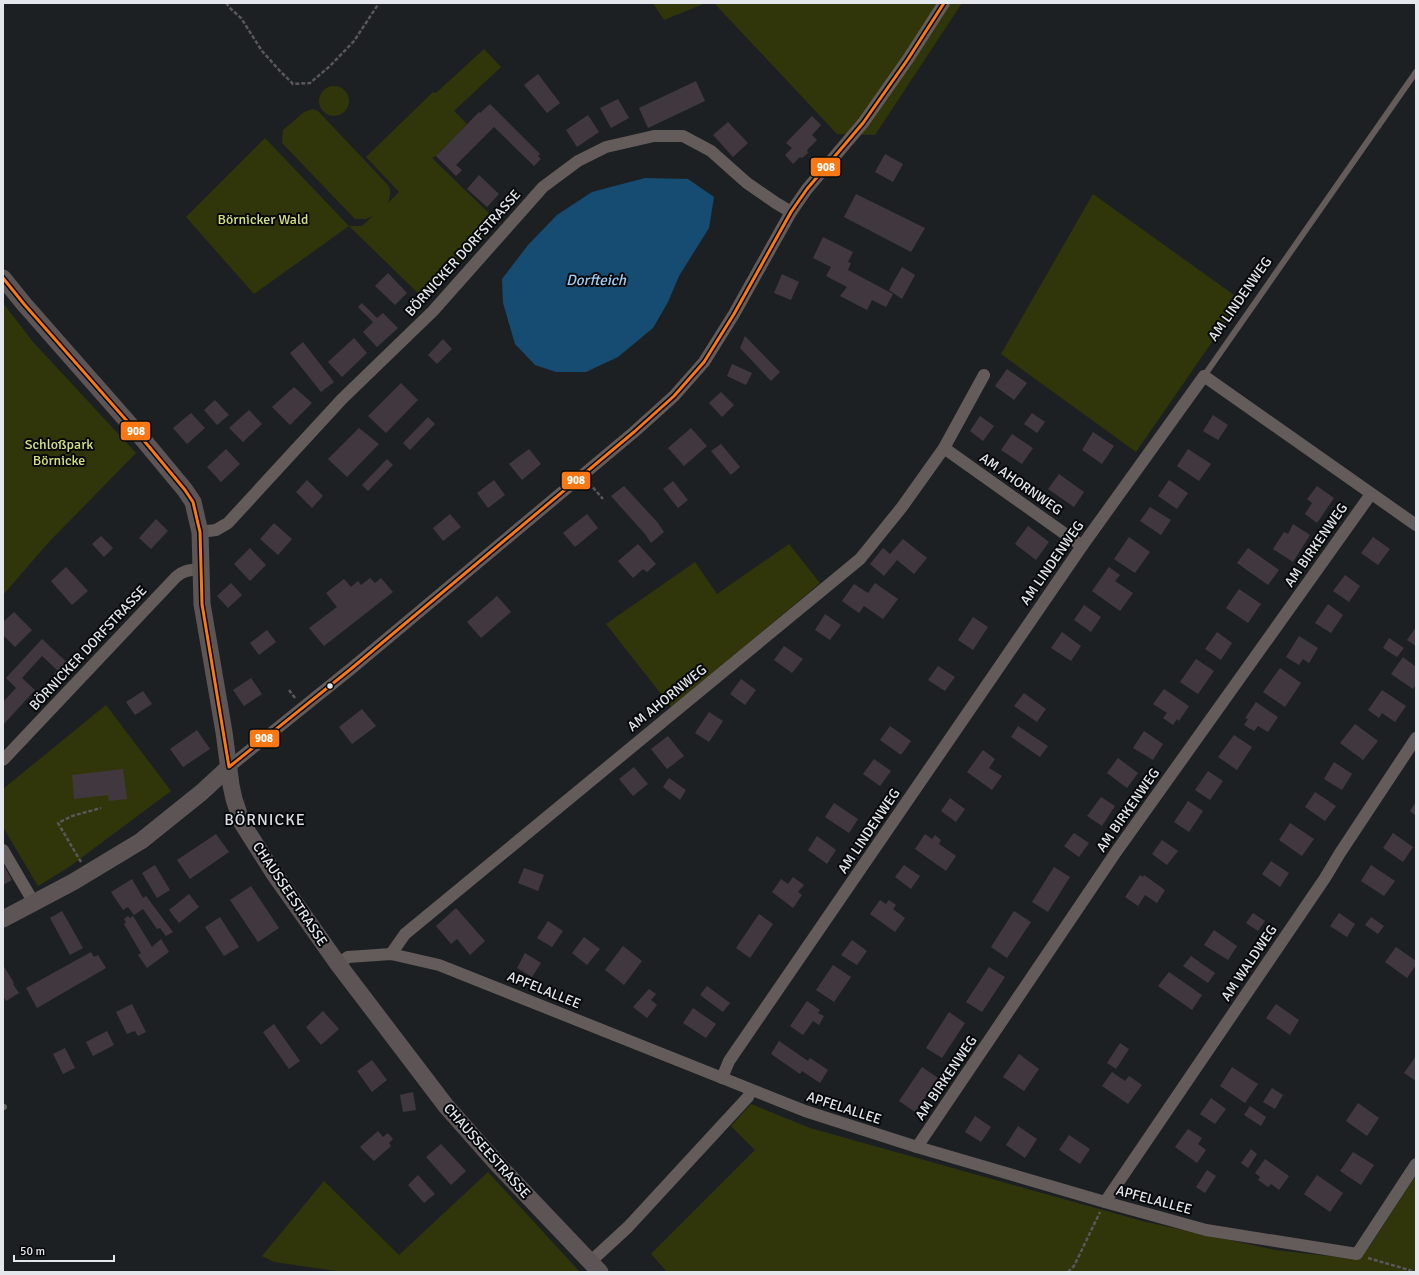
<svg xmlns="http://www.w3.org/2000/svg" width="1419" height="1275" viewBox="0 0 1419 1275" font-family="Signika,sans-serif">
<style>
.green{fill:#31350a}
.water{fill:#164b72}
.building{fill:#41383f}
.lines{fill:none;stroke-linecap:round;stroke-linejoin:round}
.path{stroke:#5a5758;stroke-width:2.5;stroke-dasharray:4 2;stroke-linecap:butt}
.lane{stroke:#645c5a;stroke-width:6}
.street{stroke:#645c5a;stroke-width:12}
.secondary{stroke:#5d5555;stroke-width:17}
.bus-1-casing{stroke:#07090b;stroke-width:6}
.bus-1{stroke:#fa7814;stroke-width:3}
.bus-dot{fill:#e4e7eb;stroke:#07090b;stroke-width:1.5}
.labels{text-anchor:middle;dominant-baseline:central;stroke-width:4;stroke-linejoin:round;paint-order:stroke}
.park-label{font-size:14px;fill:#d5e07e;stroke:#07090b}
.street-label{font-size:14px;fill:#e4e7eb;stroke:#07090b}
.water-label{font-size:15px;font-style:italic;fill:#9fccf4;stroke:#07090b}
.quarter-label{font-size:16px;letter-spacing:1px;fill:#dadfe7;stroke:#07090b}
.line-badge{stroke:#07090b;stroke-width:1.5}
.badge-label{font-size:11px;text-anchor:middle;font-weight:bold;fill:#fff}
</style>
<rect width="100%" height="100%" fill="#1d2023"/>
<g class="green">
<path d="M653,3H706L664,20Z"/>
<path d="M714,3H962L875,135L837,134Z"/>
<path d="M484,49L501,67L454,111L467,124L436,156L432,158L498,222L424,299L349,226L254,294L186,217L265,138L349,226H362L373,216L366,219H355L282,143L283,130L304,112L313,109L318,111L387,184C392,191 390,196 388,203L399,192L366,157L433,92L436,93Z"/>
<circle cx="334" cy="101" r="15"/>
<path d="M1093,194L1241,300L1136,452L1001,354Z"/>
<path d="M3,303L33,342L136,453L47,544L3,595Z"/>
<path d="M789,544L820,583L672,708L606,624L695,562L717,594Z"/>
<path d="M106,705L171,791L69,867L38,886L3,827V789Z"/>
<path d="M751,1104L810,1128L1146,1222L1275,1250L1355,1259L1370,1246L1416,1175V1272H667L651,1254L755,1150L731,1126Z"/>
<path d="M488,1172L580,1272H343L274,1262L262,1256L324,1181L399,1255Z"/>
</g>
<path class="water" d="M645,178L688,179L714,197L709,228L679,276L668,302L653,328L618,357L586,372H556L535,365L515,344L503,303L502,279L528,245L557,215L592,192Z"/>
<g class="building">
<path d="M538,74L560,103L547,113L524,85Z"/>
<path d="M696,81L705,101L648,128L639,108Z"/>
<path d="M618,99L629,118L611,128L600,108Z"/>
<path d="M490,104L540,154L538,156L541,159L534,166L494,127L456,165L462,170L456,176L436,156L479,112L480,113Z"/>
<path d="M588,115L599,132L577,147L566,130Z"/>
<path d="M812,116L821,125L812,135L817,140L807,150L808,153L802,158L800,157L793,164L785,155L792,148L786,143Z"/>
<path d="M728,122L748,143L733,157L713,135Z"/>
<path d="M885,154L903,164L893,182L875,172Z"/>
<path d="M479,175L499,194L487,207L467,189Z"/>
<path d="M856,194L925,228L911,252L844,217Z"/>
<path d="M823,237L853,252L848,262L851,263L848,270L893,294L886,307L872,300L867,310L840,296L847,287L826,276L831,267L813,258Z"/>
<path d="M902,267L915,275L902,299L889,290Z"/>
<path d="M388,273L407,293L395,305L375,286Z"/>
<path d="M782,274L799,282L791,300L774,293Z"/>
<path d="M362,303L377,318L383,313L398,328L377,347L363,332L373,322L358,307Z"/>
<path d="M745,336L780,372L771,381L740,348Z"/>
<path d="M354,338L367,353L342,377L328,362Z"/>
<path d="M443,339L452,349L437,364L428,355Z"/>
<path d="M303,342L334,382L321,392L290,353Z"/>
<path d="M732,364L752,373L746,385L727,376Z"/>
<path d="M1007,369L1027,383L1014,400L995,386Z"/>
<path d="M401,383L418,400L386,433L368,416Z"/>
<path d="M294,387L312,403L290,425L272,407Z"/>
<path d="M721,392L734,405L722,417L709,403Z"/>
<path d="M215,400L229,415L217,425L204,410Z"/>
<path d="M249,410L262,424L243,442L229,428Z"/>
<path d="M191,413L205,428L187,444L173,428Z"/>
<path d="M1032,413L1045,422L1037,433L1024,424Z"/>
<path d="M1213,415L1228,425L1218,440L1203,431Z"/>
<path d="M980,416L994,426L983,441L970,431Z"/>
<path d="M428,417L435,424L410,450L403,443Z"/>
<path d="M359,428L379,444L347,477L328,459Z"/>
<path d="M691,428L707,446L684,466L668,448Z"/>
<path d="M1093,432L1114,446L1102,464L1082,450Z"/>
<path d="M1012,434L1033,448L1022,464L1001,450Z"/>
<path d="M721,444L740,467L731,475L711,451Z"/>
<path d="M226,449L240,464L221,482L207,467Z"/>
<path d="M529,449L541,464L522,480L509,464Z"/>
<path d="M1188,449L1211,464L1199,481L1177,466Z"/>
<path d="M387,459L393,465L368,491L362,485Z"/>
<path d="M1059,474L1084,492L1074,507L1048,489Z"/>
<path d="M307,480L323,496L312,508L296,492Z"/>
<path d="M494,480L505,495L488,508L477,493Z"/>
<path d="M1169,480L1188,493L1177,509L1158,496Z"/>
<path d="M673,481L688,500L678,508L663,489Z"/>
<path d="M624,486L658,523L664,532L651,543L645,534L611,496Z"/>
<path d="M1317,486L1334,498L1317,523L1305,514L1312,503L1307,499Z"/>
<path d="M1150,507L1171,520L1161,535L1140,521Z"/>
<path d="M450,514L461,527L443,541L433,528Z"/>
<path d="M587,514L598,528L575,547L563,533Z"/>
<path d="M156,519L168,531L151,549L139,538Z"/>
<path d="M274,523L292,539L278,555L260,539Z"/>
<path d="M1293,524L1310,535L1293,562L1273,549L1284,532L1288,534Z"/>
<path d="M1028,526L1049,542L1036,560L1015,544Z"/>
<path d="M101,536L113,548L104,557L92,544Z"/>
<path d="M1129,537L1150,552L1135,573L1114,559Z"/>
<path d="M1373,537L1390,549L1378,565L1361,553Z"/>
<path d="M903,539L927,558L914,574L897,560L884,576L870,564L883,548L890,554Z"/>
<path d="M638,544L656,564L647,572L643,569L633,578L618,561Z"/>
<path d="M250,548L266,565L250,581L234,564Z"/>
<path d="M1248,548L1279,570L1268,585L1237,563Z"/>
<path d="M66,567L88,591L72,605L51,581Z"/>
<path d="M1109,567L1120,575L1115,581L1133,593L1120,611L1092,591Z"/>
<path d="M1345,575L1360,586L1349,602L1333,591Z"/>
<path d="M370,578L375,583L381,578L393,592L324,646L309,628L337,607L326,593L344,579L351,587L358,581L361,585Z"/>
<path d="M231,583L242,595L228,608L217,596Z"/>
<path d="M875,583L898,599L883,619L864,606L859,613L842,601L854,584L868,593Z"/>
<path d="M1239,589L1261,604L1248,623L1226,608Z"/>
<path d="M497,596L511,612L481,638L467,622Z"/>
<path d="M1328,604L1343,615L1331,633L1315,623Z"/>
<path d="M1084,605L1101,617L1091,632L1074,620Z"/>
<path d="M14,612L32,630L15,647L3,635V622Z"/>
<path d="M825,614L841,625L830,640L815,630Z"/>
<path d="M973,617L988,627L973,650L958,640Z"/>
<path d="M1416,627V646L1407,640Z"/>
<path d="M267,630L276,642L259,655L250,643Z"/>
<path d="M1062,632L1081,646L1071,661L1051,648Z"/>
<path d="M1217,632L1232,643L1221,660L1205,649Z"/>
<path d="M1299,636L1318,648L1309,663L1303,659L1299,665L1286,657Z"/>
<path d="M1389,638L1404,648L1397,657L1383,648Z"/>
<path d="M42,639L74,669L62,682L54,674L57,670L42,656L22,678L35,690L3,725V702L16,688L6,678Z"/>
<path d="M784,646L803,659L792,673L774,660Z"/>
<path d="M1403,657L1416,667V685L1413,689L1391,674Z"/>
<path d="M1196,659L1214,671L1198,694L1180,682Z"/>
<path d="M938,666L955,677L945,691L928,680Z"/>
<path d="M1280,668L1301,683L1285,707L1263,692Z"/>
<path d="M251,678L262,694L244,706L233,690Z"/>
<path d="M741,679L756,690L745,705L730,694Z"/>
<path d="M1164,689L1189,706L1179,721L1177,719L1173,725L1163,718L1167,713L1153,704Z"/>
<path d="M1382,690L1406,706L1395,722L1382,713L1379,718L1368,710Z"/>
<path d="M143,691L152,704L135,715L126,702Z"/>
<path d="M1024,693L1046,709L1037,722L1014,706Z"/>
<path d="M1256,702L1278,717L1268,732L1258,726L1254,731L1244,725L1248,719L1245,718Z"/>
<path d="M362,709L376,726L352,744L339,727Z"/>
<path d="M709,712L723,721L709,742L695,733Z"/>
<path d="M1355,724L1378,741L1363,760L1340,743Z"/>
<path d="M890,726L911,741L901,755L880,740Z"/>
<path d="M1018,726L1048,746L1040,757L1011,737Z"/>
<path d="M197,730L210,749L183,767L170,749Z"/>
<path d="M1144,731L1163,744L1153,760L1133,748Z"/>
<path d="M1234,735L1252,747L1237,770L1218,757Z"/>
<path d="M668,736L684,756L667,769L651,749Z"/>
<path d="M983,750L995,759L989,768L1002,776L992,790L967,772Z"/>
<path d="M1118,758L1138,773L1127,788L1107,773Z"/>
<path d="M874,759L891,771L880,786L863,774Z"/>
<path d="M1334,762L1352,774L1342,790L1324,779Z"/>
<path d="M634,767L648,784L633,796L619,779Z"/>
<path d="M123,769L127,799L109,801L108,795L74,799L72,775Z"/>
<path d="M1208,771L1223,781L1210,800L1195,790Z"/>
<path d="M669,778L686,790L680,800L663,787Z"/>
<path d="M1315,792L1336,806L1325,821L1305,807Z"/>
<path d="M1101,797L1115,806L1102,826L1087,816Z"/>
<path d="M950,798L965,809L956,822L941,811Z"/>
<path d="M1188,801L1203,811L1189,832L1174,822Z"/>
<path d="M1416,802V816L1410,811Z"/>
<path d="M834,803L858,819L849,833L825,817Z"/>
<path d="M1290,823L1314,839L1302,856L1279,840Z"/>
<path d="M1074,833L1089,843L1079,857L1064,846Z"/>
<path d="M1393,833L1413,847L1403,862L1383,848Z"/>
<path d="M216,834L229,852L190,879L177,860Z"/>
<path d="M925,834L932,839L935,835L941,840L939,844L956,856L946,871L915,849Z"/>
<path d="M817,836L836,850L827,864L808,850Z"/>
<path d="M1162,840L1178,851L1167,865L1152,854Z"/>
<path d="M1271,861L1289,873L1280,887L1262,874Z"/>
<path d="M3,864L12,880L3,885Z"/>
<path d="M155,865L170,890L157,898L142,873Z"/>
<path d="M904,865L920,876L911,889L895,877Z"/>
<path d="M1371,865L1395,881L1384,896L1361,881Z"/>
<path d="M1054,867L1070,877L1048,912L1032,902Z"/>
<path d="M524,868L544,875L538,891L518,883Z"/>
<path d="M1140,875L1143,877L1144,875L1165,890L1157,903L1145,895L1138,906L1125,897Z"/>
<path d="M793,877L804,885L798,892L802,895L793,908L772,892L781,879L788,884Z"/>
<path d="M132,879L143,898L146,896L173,932L166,936L160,928L157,929L143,909L134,915L128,907L123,910L111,892Z"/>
<path d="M251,886L279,928L258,942L230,900Z"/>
<path d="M189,894L199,907L179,923L169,910Z"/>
<path d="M880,900L886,904L889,900L896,905L893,909L905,918L895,932L870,914Z"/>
<path d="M456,908L485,941L470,955L457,939L451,944L436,926Z"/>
<path d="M62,911L83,948L70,955L50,918Z"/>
<path d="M1014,911L1031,922L1007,958L991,947Z"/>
<path d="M1253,913L1265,921L1258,931L1246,923Z"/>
<path d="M1339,913L1355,924L1347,937L1330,926Z"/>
<path d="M759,914L773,924L750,958L736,948Z"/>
<path d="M128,916L130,918L133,916L152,947L161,939L169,952L147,968L138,955L141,953L124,924L126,922L124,919Z"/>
<path d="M220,917L239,947L224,956L205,927Z"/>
<path d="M1371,917L1384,926L1378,934L1365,925Z"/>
<path d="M548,921L563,931L552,947L537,938Z"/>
<path d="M1214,930L1237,946L1228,960L1204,945Z"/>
<path d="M584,937L600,949L587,965L572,953Z"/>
<path d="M852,940L867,951L857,965L841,955Z"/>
<path d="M623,946L642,961L624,985L605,970Z"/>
<path d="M1396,947L1416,961V965L1407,978L1385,962Z"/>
<path d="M91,952L94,957L98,955L106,968L37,1008L26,988Z"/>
<path d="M525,953L541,963L532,977L517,968Z"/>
<path d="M1191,956L1215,973L1208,983L1183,966Z"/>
<path d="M3,965L14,983L13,984L19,993L6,1001L3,996Z"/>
<path d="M833,965L851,977L834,1002L816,990Z"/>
<path d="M989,967L1005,977L982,1012L966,1002Z"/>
<path d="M1169,972L1202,995L1192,1010L1158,986Z"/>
<path d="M707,986L730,1003L723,1012L700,995Z"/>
<path d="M649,989L656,994L651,1000L657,1005L647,1018L633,1007Z"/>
<path d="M807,1001L820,1010L818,1013L824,1016L819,1025L813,1021L803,1035L790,1026Z"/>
<path d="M132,1004L146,1032L138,1036L135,1031L127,1034L116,1012Z"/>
<path d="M1276,1004L1299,1020L1290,1035L1266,1018Z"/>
<path d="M693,1008L716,1024L706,1038L683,1023Z"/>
<path d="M323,1011L339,1029L321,1045L306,1027Z"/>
<path d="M949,1012L965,1023L942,1058L926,1048Z"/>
<path d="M274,1024L300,1061L289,1069L263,1032Z"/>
<path d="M107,1031L114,1045L93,1056L86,1042Z"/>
<path d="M779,1041L808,1061L810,1058L828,1070L820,1083L802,1071L800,1074L771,1054Z"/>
<path d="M1120,1043L1129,1049L1116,1069L1107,1063Z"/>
<path d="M65,1048L75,1068L63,1074L53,1054Z"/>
<path d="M1019,1054L1039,1069L1024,1091L1003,1077Z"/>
<path d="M1416,1056V1081L1404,1073Z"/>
<path d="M372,1060L387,1080L372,1092L357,1071Z"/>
<path d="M922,1067L938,1078L915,1112L899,1101Z"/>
<path d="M1232,1067L1258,1084L1245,1103L1220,1086Z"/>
<path d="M1112,1072L1125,1081L1129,1076L1142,1085L1128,1104L1102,1086Z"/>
<path d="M1272,1088L1283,1095L1275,1109L1263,1102Z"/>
<path d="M413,1092L416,1110L403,1112L400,1095Z"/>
<path d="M1211,1098L1226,1109L1215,1124L1200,1114Z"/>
<path d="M1358,1103L1379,1118L1367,1136L1346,1121Z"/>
<path d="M1250,1106L1266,1117L1261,1126L1244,1115Z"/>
<path d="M975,1116L991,1127L981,1142L965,1132Z"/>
<path d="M1018,1126L1037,1139L1025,1158L1006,1145Z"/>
<path d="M1188,1129L1202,1138L1198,1144L1206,1150L1197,1163L1175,1147Z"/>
<path d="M378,1131L383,1137L388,1133L393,1139L389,1143L391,1146L374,1161L360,1147Z"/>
<path d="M1069,1135L1090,1149L1080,1164L1059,1150Z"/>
<path d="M441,1144L466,1171L451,1185L426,1157Z"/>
<path d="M1251,1149L1257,1154L1248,1168L1241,1163Z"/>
<path d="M1353,1152L1374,1165L1361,1185L1340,1171Z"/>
<path d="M1265,1159L1289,1176L1279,1190L1271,1184L1268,1187L1258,1180L1260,1177L1255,1173Z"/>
<path d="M1207,1170L1216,1176L1205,1193L1196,1187Z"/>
<path d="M418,1175L435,1194L424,1203L408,1185Z"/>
<path d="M1317,1175L1343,1193L1330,1212L1304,1194Z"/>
</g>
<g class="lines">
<g class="path">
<path d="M226,3L231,9L241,18L262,51L280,71L293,84L310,83L330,66L354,41L379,3"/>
<path d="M589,483L603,499"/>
<path d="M289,690L295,698"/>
<path d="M81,862L58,823L72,816L101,808"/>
<path d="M1368,1258L1416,1272"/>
<path d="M1068,1272L1074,1266L1100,1212"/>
</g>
<g class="lane">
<path d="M1204,376L1416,72"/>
<path d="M3,1107H4"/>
</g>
<g class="street">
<path d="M944,448L1082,546"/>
<path d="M200,532L216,530L228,523L342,399L433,311L543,187L578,161L606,147L654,136H683L711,151L747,183L776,203L791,212"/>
<path d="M3,760L176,577C184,570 191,570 200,569"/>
<path d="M229,767L352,668L634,432L674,396L704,362L734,314L791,212L807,189L863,123L908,59L944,3"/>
<path d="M3,850L34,903"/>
<path d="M391,954L405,934L860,559L902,507L944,448L984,375"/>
<path d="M338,964L348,957L391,954L439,965L805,1111L917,1147L1105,1202L1206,1230L1357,1254L1416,1164"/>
<path d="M722,1078L729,1061L1082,546L1204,376L1416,525"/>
<path d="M917,1147L1116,852L1371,494"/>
<path d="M1105,1202L1325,878L1340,853L1416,738"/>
<path d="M590,1262L628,1227L748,1097L751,1090"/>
</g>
<g class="secondary">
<path d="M3,278L24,304L141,437L185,490L193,502L200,532L202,604L224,732L231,785L234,799L242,823L273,872L338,964L446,1106L499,1166L600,1272"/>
<path d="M3,919L73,882L141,841L202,792L229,767"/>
</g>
<defs>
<path id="bus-1" d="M3,278L24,304L141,437L185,490L193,502L200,532L202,604L229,767L352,668L634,432L674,396L704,362L734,314L791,212L807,189L863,123L908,59L944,3"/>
</defs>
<use href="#bus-1" class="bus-1-casing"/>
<use href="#bus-1" class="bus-1"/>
</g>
<circle class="bus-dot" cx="330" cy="686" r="3.5"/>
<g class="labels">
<g class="park-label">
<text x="263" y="219">Börnicker Wald</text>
<text x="59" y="444">Schloßpark<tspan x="59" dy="16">Börnicke</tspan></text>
</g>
<g class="street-label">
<text transform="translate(463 253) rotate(-48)">BÖRNICKER DORFSTRASSE</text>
<text transform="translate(1240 299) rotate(-55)">AM LINDENWEG</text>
<text transform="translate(1021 484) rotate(35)">AM AHORNWEG</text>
<text transform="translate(1316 545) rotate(-55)">AM BIRKENWEG</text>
<text transform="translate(1052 563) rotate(-55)">AM LINDENWEG</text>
<text transform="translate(88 648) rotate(-47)">BÖRNICKER DORFSTRASSE</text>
<text transform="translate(667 698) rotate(-39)">AM AHORNWEG</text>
<text transform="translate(1128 810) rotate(-55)">AM BIRKENWEG</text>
<text transform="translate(869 831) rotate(-56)">AM LINDENWEG</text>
<text transform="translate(290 894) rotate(56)">CHAUSSEESTRASSE</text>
<text transform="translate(1249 963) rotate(-56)">AM WALDWEG</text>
<text transform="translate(544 990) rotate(22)">APFELALLEE</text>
<text transform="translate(946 1078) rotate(-56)">AM BIRKENWEG</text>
<text transform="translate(844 1108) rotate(18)">APFELALLEE</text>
<text transform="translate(487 1151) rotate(48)">CHAUSSEESTRASSE</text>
<text transform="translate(1154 1200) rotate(15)">APFELALLEE</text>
</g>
<g class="water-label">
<text x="596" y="280">Dorfteich</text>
</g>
<g class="quarter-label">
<text x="265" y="820">BÖRNICKE</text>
</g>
</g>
<g class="line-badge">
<rect x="810" y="157" width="31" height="20" rx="4" fill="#fa7814"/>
<rect x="120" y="421" width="31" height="20" rx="4" fill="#fa7814"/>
<rect x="561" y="471" width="30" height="19" rx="4" fill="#fa7814"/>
<rect x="249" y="729" width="31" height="19" rx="4" fill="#fa7814"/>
</g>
<g class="badge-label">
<text x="826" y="171">908</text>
<text x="136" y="435">908</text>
<text x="576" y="484">908</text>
<text x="264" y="742">908</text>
</g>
<rect width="1419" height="1275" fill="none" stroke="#e4e7eb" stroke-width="8"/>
<path d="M14 1255v6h100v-6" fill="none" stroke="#e4e7eb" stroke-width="2"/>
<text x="20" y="1255" font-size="12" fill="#e4e7eb" stroke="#07090b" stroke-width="3" paint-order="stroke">50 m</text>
</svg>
